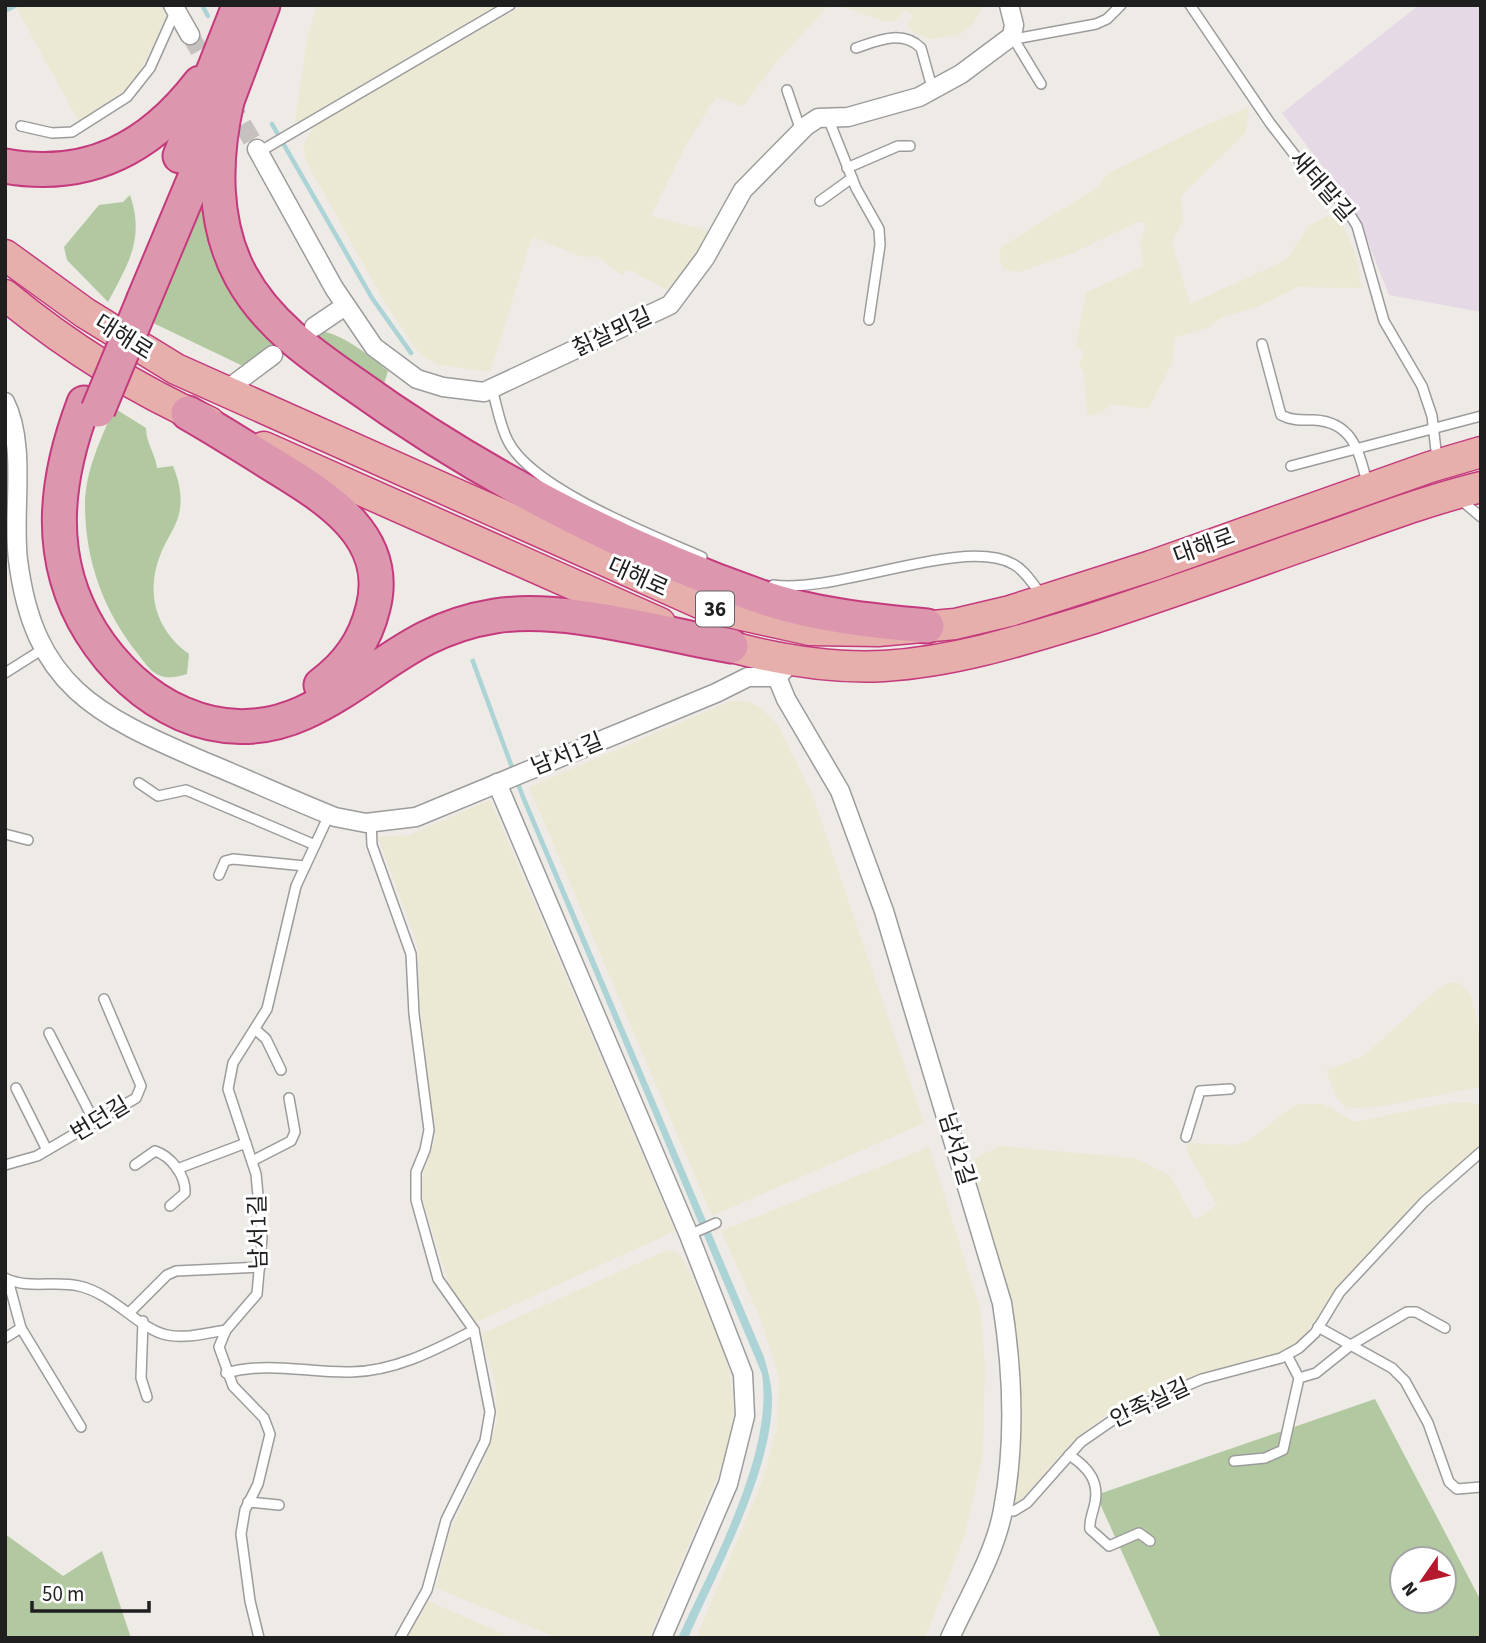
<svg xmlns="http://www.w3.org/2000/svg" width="1486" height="1643" viewBox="0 0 1486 1643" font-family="'Source Sans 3','Noto Sans KR',sans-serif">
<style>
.industrial{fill:#e6d9e6}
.farmland{fill:#ebe9d4}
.forest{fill:#b1c8a0;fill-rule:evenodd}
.water{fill:#acd3d6}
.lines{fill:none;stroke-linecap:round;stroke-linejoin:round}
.stream{stroke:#acd3d6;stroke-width:4.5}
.minor-tunnel{stroke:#c5c1be;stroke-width:18;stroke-dasharray:18 9;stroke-linecap:butt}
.service-casing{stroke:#9c9c9c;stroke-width:12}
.minor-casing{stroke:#9c9c9c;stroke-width:21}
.trunk-casing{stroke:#c53a7d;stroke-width:33}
.motorway-casing{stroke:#c53a7d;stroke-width:37}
.service{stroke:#fff;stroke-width:9}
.minor{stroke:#fff;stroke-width:18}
.trunk{stroke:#e6afac;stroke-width:30}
.motorway{stroke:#dc97ae;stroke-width:33}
.motorway-bridge-casing{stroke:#c53a7d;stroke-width:37;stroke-linecap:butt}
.motorway-bridge{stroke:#dc97ae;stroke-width:33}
.labels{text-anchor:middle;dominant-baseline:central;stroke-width:6;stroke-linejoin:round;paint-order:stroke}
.shield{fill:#fff;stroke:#626262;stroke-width:2}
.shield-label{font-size:21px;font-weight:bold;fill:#1f1f1f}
.street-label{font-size:23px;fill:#1f1f1f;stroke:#fff}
</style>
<rect width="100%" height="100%" fill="#eeeae6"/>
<path class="industrial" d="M1419,5H1481V312L1389,295L1366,237L1337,185L1282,113Z"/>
<g class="farmland">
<path d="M19,5H161L167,16L139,73L125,90L79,122L16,7Z"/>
<path d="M317,5H499L299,122L295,121L308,35Z"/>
<path d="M524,5H829L773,66L743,106L716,97L687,143L651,216L713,232L675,294L628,269L622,275L597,256L583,257L532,237L490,372L436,364L419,353L382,298L307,163L303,146L314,126Z"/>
<path d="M838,5H983L974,23L959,35L931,39L915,34L907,25L914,16L903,10L895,21H883Z"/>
<path d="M1249,107L1246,132L1181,196L1183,220L1172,243L1190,304L1286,260L1308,226L1329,216L1343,225L1355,254L1362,288L1297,287L1259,306L1220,318L1210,327L1174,338L1172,364L1148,409L1110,404L1103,412L1087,416L1084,373L1079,365L1084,353L1076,345L1086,293L1143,266L1140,243L1146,223L1137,222L1073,253L1020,272L1004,269L999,258L1001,247L1100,186L1107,174L1195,130Z"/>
<path d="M731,701H748L761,708L778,725L812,794L924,1123L712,1216L529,787Z"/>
<path d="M490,800L675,1231L474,1323L451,1291L419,1188L435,1139L419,995L418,946L378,837L409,835Z"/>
<path d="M1449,983H1460L1471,995L1481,1042V1087L1378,1107L1347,1108L1336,1097L1326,1070L1364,1056L1431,995Z"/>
<path d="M1467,1102L1481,1105V1146L1421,1196L1334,1292L1301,1341L1275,1355L1247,1361L1151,1393L1112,1411L1076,1438L1029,1491L1018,1502L1011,1503L1019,1373L1013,1314L968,1162L1000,1146L1134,1158L1170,1175L1194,1220L1217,1205L1186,1150L1189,1143L1235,1145L1250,1140L1293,1106L1301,1104H1323L1355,1122L1442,1104Z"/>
<path d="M929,1147L980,1308L985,1364L983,1454L965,1534L925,1638H696L762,1482L777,1428L779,1378L761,1320L721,1231Z"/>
<path d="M665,1251L677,1252L685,1262L727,1357L734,1409L726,1456L649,1638H558L436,1588L450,1531L484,1461L497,1421L496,1386L481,1334Z"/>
<path d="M428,1601L513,1638H407Z"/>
</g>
<g class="forest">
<path d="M130,195C145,239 128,264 108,302L67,260L64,247L99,205L123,202Z"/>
<path d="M201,205L208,207L279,344L245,367L149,321Z"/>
<path d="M317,330C345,335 366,353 388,371L384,384L378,386L307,338Z"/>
<path d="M114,408L146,428C146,443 155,453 157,468L173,466C179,481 183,497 179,514C176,527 166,540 161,553C145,591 155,630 189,654L187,674C181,676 172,678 166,677C153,676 145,663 138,654C104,612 85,560 85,505C85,471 101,439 114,408Z"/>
<path d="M1375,1399L1481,1601V1638H1161L1096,1495ZM1402,1559H1444V1601H1402Z"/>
<path d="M5,1534L63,1576L102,1551L131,1638H5Z"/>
</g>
<path class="water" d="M474,658L525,796L764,1357C768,1371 772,1385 772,1400C772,1472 717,1571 688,1638H678C711,1566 774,1454 762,1374L521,798L470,660Z"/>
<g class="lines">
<g class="stream">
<path d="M202,5L208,16"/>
<path d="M5,11L16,5"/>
<path d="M272,124L372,298L411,353"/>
</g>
<g class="minor-tunnel">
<path d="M190,35L213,74"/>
<path d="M229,101L257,149"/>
</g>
<defs>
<g id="service">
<path d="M1190,5L1270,123L1297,158L1344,205L1357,226L1384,321L1422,386L1432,416L1437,459"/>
<path d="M1012,36L1020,38L1096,24L1107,19L1121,5"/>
<path d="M1012,36L1041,84"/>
<path d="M856,48C877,41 902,29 921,48L933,91"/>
<path d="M787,90L801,131"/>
<path d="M828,118L856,188L879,229L880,245L869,320"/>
<path d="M21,126L52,133L72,132L127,97L150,68L176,10"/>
<path d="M259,152L510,5"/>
<path d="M847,168L898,146H910"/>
<path d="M820,201L852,178"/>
<path d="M1262,344L1281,415C1292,421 1303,420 1314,420C1354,422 1359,453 1368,486"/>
<path d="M492,389C497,406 500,426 508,441C532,489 652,535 702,557"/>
<path d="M1291,466L1481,416"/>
<path d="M1461,500L1481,517"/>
<path d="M773,585C837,594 963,536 1013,564C1025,570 1033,585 1042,595"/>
<path d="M5,673L43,649"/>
<path d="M139,783L158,796L186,790L315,845"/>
<path d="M371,823L372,845L411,954L414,1014L429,1130L425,1150L416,1172V1200L438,1279L474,1330L490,1412L485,1441L446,1520L427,1590L400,1638"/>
<path d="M5,834L28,840"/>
<path d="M219,875L225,861L233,859L305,866"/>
<path d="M255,1029L266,1039L281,1070"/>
<path d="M49,1033L95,1123"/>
<path d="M16,1088L47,1150"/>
<path d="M1186,1137L1200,1091L1230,1089"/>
<path d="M252,1161L291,1141L295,1132L289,1098"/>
<path d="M5,1165L37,1156L136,1098L141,1086L104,999"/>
<path d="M135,1165L155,1151C171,1156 186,1176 185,1193L170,1206"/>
<path d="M177,1169L246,1143"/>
<path d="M698,1231L716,1223"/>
<path d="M5,1278C29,1290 54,1280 79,1286C114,1294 139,1329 167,1335C186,1339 207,1333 226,1330"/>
<path d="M8,1280L21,1328L81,1427"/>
<path d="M130,1312L167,1275L176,1271L260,1267"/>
<path d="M143,1321L141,1378L147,1397"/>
<path d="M1318,1327L1392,1368L1405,1381L1428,1423L1449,1482L1457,1489L1481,1487"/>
<path d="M5,1338L21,1328"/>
<path d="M226,1373C269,1361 308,1373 351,1372C396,1371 435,1350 474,1330"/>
<path d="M1299,1378L1316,1373L1351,1345L1407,1312H1416L1445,1328"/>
<path d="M1069,1455C1088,1467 1101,1482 1094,1507C1092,1515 1089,1521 1090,1529L1109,1546L1139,1533L1150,1541"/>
<path d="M1234,1461L1265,1458L1283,1450L1299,1378L1287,1355"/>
<path d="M248,1502L279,1505"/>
<path d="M1003,1511H1014L1027,1503L1081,1442L1123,1413L1202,1379L1281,1358L1299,1348L1315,1333L1340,1292L1424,1202L1481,1152"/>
<path d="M259,1638L250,1601L241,1534L245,1510L258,1484L270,1434L264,1418L233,1386L219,1347L226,1330L257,1294L262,1237L256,1174L228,1089L233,1063L267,1009L296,886L329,815"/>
</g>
<g id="minor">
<path d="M173,5L190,35"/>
<path d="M257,149L334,288L374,347L417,379L443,387L484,392L670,305L705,258L743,190L806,126L818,118L848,117L919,97L961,74L1012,36L1014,25L1009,5"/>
<path d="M314,327L345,306"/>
<path d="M225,391L273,355"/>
<path d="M5,402C27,446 12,512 18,560C34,686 96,715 203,761C247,779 290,799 335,817L366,823L416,817L716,693L748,677H777L795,659"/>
<path d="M777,677L786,699L840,791L884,911L1002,1303C1013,1372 1016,1441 1003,1510C995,1554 968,1598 950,1638"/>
<path d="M497,783L689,1235L743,1374L745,1416L728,1484L662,1638"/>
</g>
<g id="trunk">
<path d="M5,255L85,313L176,369L711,608L810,630L878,631L955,624L1010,611L1151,566L1430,467L1481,452"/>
<path d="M5,295C67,346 137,390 209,422"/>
<path d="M264,447L660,623"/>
<path d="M707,640C763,657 826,669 884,666C953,662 1020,641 1085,621C1166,595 1245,566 1325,538C1376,520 1428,500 1481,487"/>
</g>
<g id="motorway">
<path d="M227,101C214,158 212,223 241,276C267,324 311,354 354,384C475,471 620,548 761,597C814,615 871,621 927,626"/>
<path d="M180,156L237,11"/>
<path d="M5,166C88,181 150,148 200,83"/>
<path d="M144,299L227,101L263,5"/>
<path d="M84,403C55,480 45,558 91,632C136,704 219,751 303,713C375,680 408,630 495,616C565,605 660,634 731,646"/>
<path d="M188,413C216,429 243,446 270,463C322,495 392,534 373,608C365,641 348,665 321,685"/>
</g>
</defs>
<use href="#service" class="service-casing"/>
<use href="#minor" class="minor-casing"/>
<use href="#trunk" class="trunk-casing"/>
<use href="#motorway" class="motorway-casing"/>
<use href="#service" class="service"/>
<use href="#minor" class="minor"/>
<use href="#trunk" class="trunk"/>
<use href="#motorway" class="motorway"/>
<defs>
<path id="motorway-bridge" d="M98,410L144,299"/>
</defs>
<use href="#motorway-bridge" class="motorway-bridge-casing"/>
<use href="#motorway-bridge" class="motorway-bridge"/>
</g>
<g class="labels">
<rect class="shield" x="696" y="591.5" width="38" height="35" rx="5"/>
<g class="shield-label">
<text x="715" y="609">36</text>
</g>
<g class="street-label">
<text transform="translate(1322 186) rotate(49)">새태말길</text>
<text transform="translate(612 332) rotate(-25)">칡살뫼길</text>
<text transform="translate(124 337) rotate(32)">대해로</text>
<text transform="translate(1204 546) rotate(-20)">대해로</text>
<text transform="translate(638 577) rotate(24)">대해로</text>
<text transform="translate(567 754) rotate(-22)">남서1길</text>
<text transform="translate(100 1119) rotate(-31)">번던길</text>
<text transform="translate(957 1149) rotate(73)">남서2길</text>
<text transform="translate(258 1232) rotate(-91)">남서1길</text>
<text transform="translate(1150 1403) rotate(-25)">안족실길</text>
</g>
</g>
<rect width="1486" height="1643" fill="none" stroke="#1f1f1f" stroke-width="14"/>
<g transform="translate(1423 1580) rotate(236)"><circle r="33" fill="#ffffff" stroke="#a5a5a5" stroke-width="2"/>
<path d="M0-5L12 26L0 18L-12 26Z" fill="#b5192e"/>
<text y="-10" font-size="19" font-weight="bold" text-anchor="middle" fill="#1f1f1f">N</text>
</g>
<path d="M32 1601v10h117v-10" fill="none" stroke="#1f1f1f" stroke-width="3.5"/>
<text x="42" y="1601" font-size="21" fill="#1f1f1f" stroke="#ffffff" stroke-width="5" paint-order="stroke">50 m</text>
</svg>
